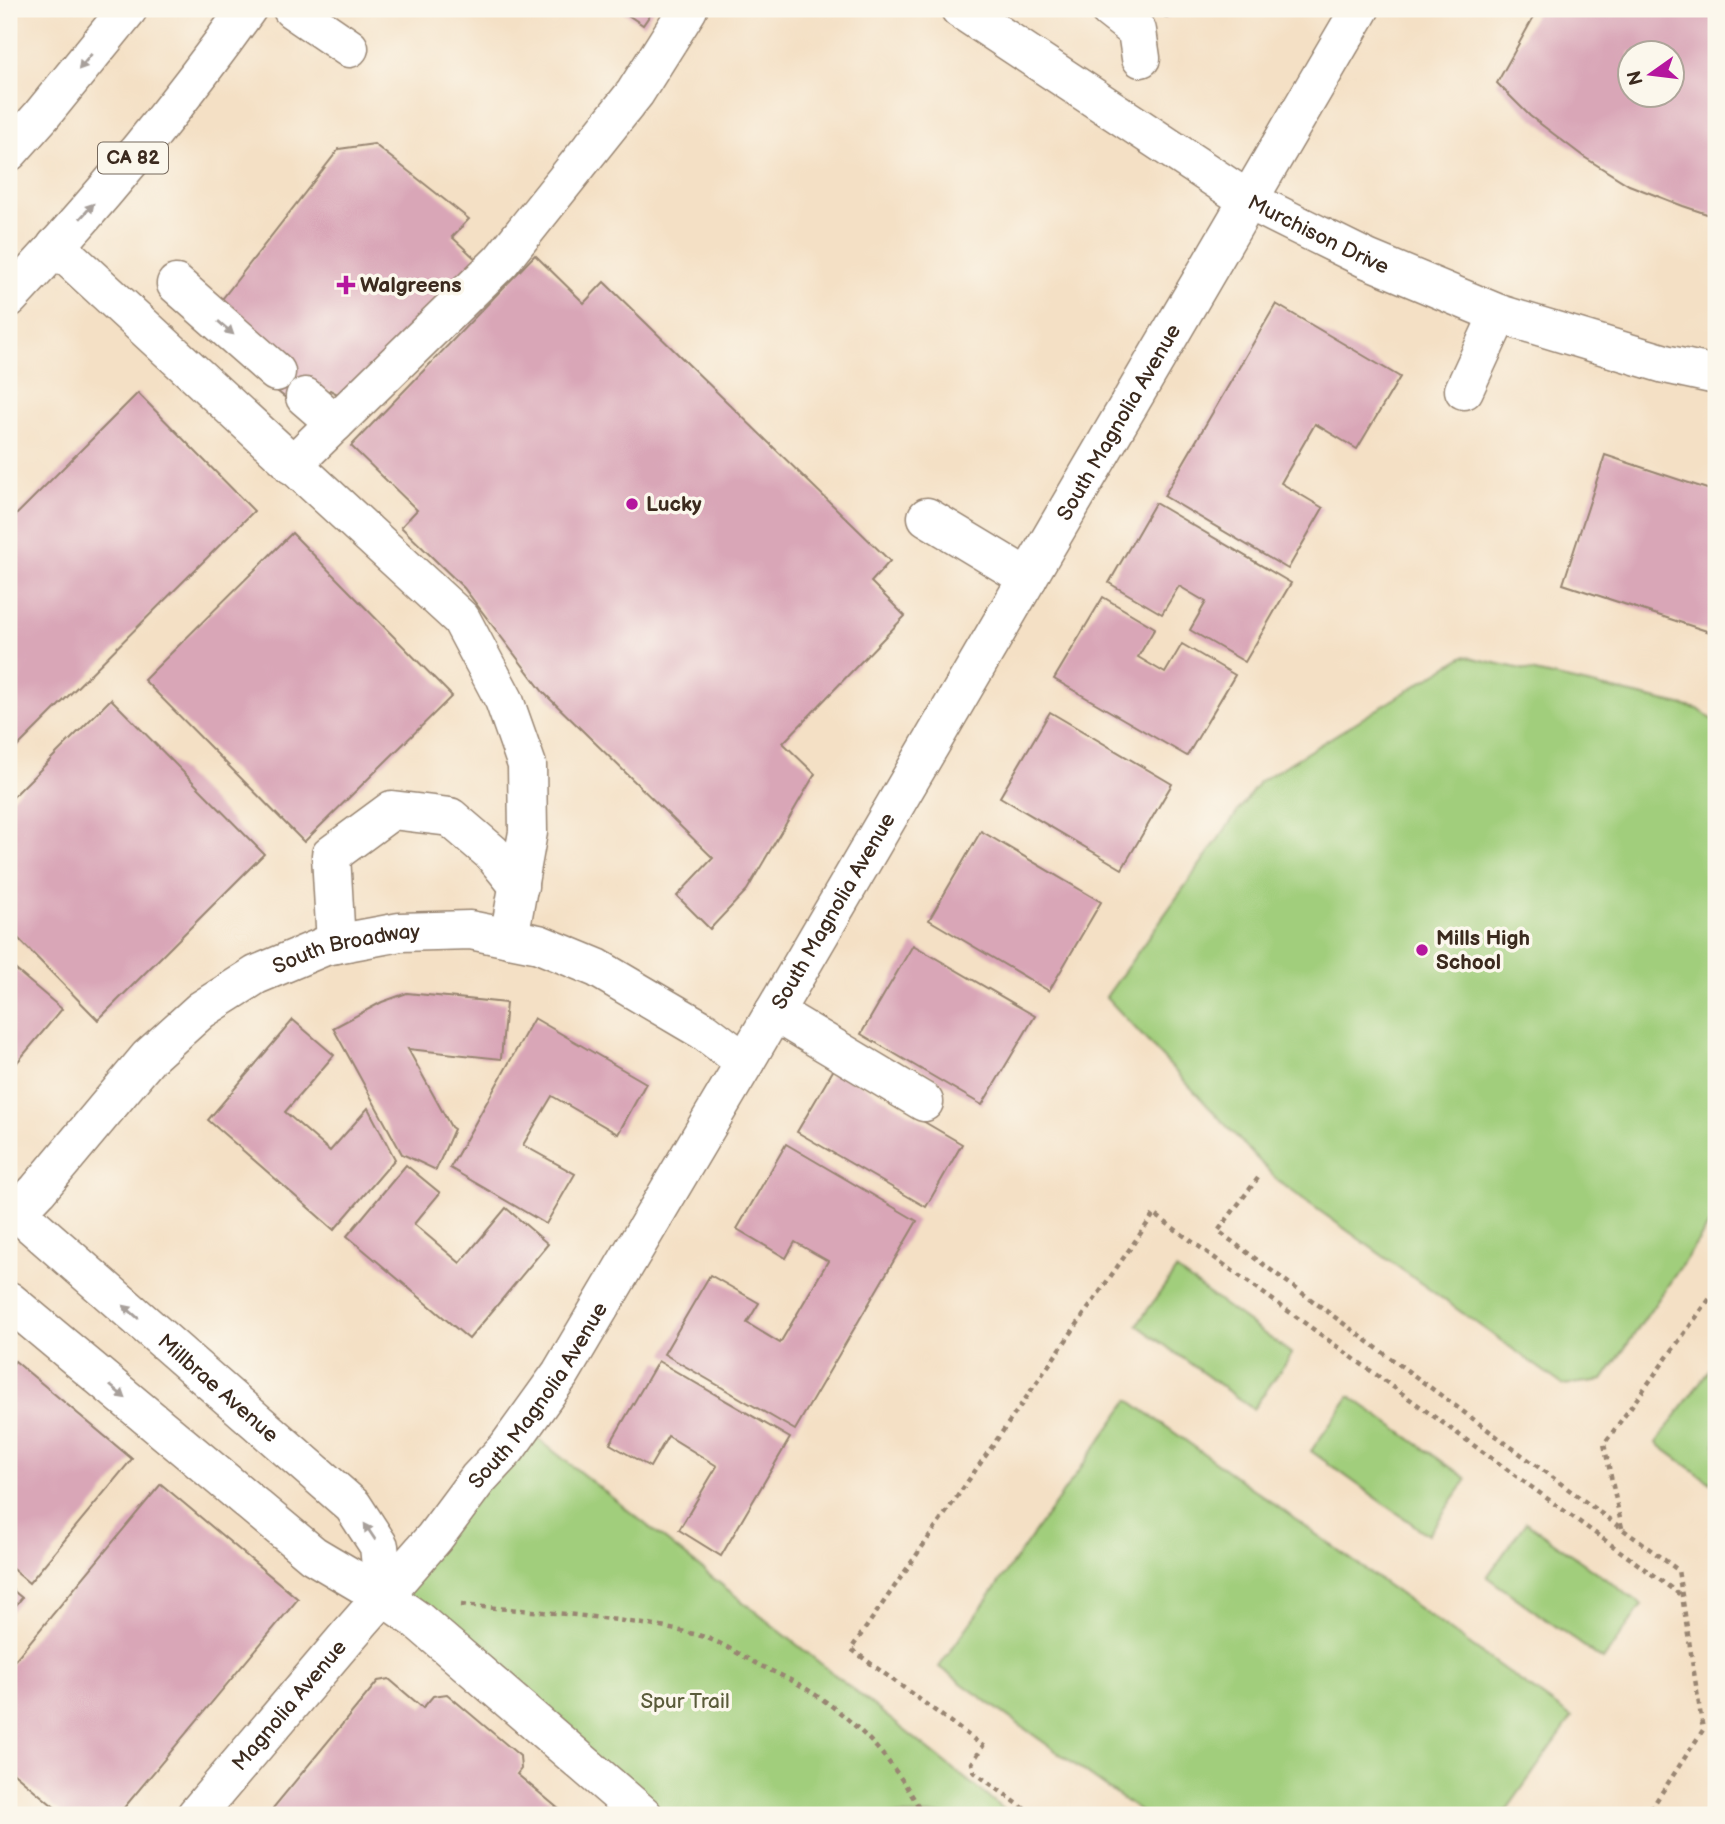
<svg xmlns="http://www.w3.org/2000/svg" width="1725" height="1824" viewBox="0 0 1725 1824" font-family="'Balsamiq Sans',sans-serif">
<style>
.green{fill:#a1ce7b;stroke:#6e7c4c;stroke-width:2}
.building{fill:#d9a6b7;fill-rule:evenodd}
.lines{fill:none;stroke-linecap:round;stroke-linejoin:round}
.minor-casing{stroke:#988572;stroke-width:41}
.major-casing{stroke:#988572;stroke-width:41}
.path{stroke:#988572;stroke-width:4.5;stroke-dasharray:5 5;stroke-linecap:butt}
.minor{stroke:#fff;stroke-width:38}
.major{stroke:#fff;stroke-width:38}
.oneway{fill:#a79f9a}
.poi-dot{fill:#b5179e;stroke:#fbf7ec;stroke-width:2.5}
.labels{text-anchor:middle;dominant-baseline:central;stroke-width:7;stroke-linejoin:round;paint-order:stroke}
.shield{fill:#fbf7ec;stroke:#75685c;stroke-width:2}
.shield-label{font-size:19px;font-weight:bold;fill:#3b2a1e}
.street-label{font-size:21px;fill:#3b2a1e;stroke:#fbf7ec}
.poi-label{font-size:21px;font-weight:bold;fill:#3b2a1e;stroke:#fbf7ec;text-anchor:start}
.park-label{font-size:21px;fill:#5a5b3a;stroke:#fbf7ec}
</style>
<rect width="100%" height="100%" fill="#fbf7ec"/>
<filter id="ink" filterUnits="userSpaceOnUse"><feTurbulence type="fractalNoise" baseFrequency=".0143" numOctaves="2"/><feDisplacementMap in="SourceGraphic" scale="14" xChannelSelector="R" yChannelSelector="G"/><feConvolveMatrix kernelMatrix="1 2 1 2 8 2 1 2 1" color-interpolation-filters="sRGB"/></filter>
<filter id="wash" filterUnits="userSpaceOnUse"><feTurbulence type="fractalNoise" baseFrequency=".00686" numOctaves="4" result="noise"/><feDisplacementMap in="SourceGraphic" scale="28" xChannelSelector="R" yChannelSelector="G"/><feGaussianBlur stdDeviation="1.57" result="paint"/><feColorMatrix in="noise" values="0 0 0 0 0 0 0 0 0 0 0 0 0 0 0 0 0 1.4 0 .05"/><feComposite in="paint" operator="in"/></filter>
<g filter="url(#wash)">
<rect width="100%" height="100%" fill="#f4e0c5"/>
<g class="green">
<path d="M1464,656L1698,709L1716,722V1215L1603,1380L1563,1385L1278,1181L1106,997L1259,782Z"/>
<path d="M1176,1270L1292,1354L1253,1409L1137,1325Z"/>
<path d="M1716,1360V1476L1711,1483L1656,1443Z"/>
<path d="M1350,1396L1467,1479L1428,1535L1311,1451Z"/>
<path d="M1129,1400L1572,1718L1503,1815H1145L939,1667Z"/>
<path d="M522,1426L1011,1815H643L384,1597Z"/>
<path d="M1526,1522L1642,1605L1603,1660L1487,1577Z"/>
</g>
<g id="blocks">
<g class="building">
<path d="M619,9H654L643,25Z"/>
<path d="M1151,9H1172L1167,18Z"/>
<path d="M1538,9H1716V217L1683,206L1629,185L1584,157L1530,116L1497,83ZM1630,52H1672V94H1630Z"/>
<path d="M374,144L469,219L452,237L480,263L341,396L330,390L325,395L297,407L267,383L216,307L339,149Z"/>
<path d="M535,255L584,303L604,282L890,561L871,582L905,616L783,743L815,774L747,890L710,929L677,896L713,858L543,692L464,588L401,527L417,510L351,446Z"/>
<path d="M1276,304L1400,377L1357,449L1315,424L1281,483L1323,508L1288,569L1164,496Z"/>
<path d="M138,393L254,511L9,755V522Z"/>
<path d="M1605,455L1716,492V634L1563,584Z"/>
<path d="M1155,503L1291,583L1245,662L1190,630L1206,602L1179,586L1162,614L1109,583Z"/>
<path d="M292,533L452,696L304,842L144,680Z"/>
<path d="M1103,597L1155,628L1138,657L1165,673L1182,644L1235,675L1187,756L1054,679Z"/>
<path d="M111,699L264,854L98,1020L9,929V801Z"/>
<path d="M1050,712L1172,784L1122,869L1000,797Z"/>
<path d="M981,831L1101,902L1049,991L929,920Z"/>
<path d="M913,945L1035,1016L982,1105L861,1034Z"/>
<path d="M9,964L62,1009L9,1072Z"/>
<path d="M407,993L506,1003L501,1059L408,1049L451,1127L454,1129L436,1170L402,1154L333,1028L382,1002Z"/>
<path d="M534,1018L646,1083L618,1134L552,1096L523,1145L575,1174L546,1224L450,1168Z"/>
<path d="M293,1020L334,1055L285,1112L330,1151L368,1108L395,1159L334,1230L208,1120Z"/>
<path d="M834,1069L962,1144L926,1207L797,1132Z"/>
<path d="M786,1144L917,1221L795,1430L664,1354L710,1275L759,1303L747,1323L780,1343L828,1261L795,1242L786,1258L737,1229Z"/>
<path d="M406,1165L440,1193L414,1224L460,1263L506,1208L548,1244L469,1339L347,1236Z"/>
<path d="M15,1361L132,1459L29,1583L9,1566V1369Z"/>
<path d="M658,1361L790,1438L721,1556L679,1530L717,1466L668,1436L650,1467L610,1444Z"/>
<path d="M161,1484L298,1599L118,1815H64L9,1769V1667Z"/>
<path d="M9,1587L22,1598L9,1614Z"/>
<path d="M389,1679L423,1708L433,1696L447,1694L520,1756L521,1769L517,1774L566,1815H274L273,1808L378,1681Z"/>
</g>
</g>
</g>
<g filter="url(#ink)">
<use href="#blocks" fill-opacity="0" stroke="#988572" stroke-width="2"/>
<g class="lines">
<defs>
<g id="minor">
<path d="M292,9L349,48"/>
<path id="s1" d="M960,9L1248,200L1302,227L1367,259L1499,314L1665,364L1716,375"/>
<path d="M1109,9L1137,31L1141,58"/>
<path d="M56,246L461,619L504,700L527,765L528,832L509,938"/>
<path d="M176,284L276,372"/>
<path d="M1464,390L1499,314"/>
<path d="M305,397L335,423"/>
<path d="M292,465L501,261L635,93L688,9"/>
<path d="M927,517L1028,578"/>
<path d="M336,944L331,855L392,810L450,817L492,853L519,886"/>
<path d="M774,1012L924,1102"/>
<path id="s2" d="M9,1205L353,1506L379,1546L384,1597"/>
<path id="s3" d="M17,1212L38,1190L149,1057L201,1010L256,975L325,946L400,932L470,930L539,944L597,968L704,1031L745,1062"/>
<path d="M9,1301L313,1555L384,1597L417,1620L643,1815"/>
</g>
<g id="major">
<path d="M9,152L41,116L128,9"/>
<path d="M9,298C95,207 174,111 247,9"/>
<path id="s4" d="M196,1815L347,1637L434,1538L478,1479L507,1448L561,1373L745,1062L1360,9"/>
</g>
</defs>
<use href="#minor" class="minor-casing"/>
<use href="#major" class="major-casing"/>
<g class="path">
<path d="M1258,1178L1218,1231L1678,1570L1703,1730L1647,1815"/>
<path d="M1622,1528L1604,1444L1716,1290"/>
<path d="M461,1605C539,1612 618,1616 694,1634C716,1639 737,1653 757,1664C771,1671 786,1677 800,1685C853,1716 895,1761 923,1815"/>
<path d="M1033,1815L974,1772L972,1763L983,1746L851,1649L1154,1214L1682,1596"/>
</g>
<use href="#minor" class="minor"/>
<use href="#major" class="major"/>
</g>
<defs><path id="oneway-solid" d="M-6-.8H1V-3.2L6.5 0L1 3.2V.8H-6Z" transform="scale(1.75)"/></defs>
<g class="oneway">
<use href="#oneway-solid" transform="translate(85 62) rotate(129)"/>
<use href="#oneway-solid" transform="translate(87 211) rotate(-48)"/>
<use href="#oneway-solid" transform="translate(226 328) rotate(41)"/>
<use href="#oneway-solid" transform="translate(131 1312) rotate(-139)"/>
<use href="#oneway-solid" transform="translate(118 1392) rotate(40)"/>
<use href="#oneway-solid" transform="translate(370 1532) rotate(-124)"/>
</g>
</g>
<g class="poi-dot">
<path d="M342.5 274.5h7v7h7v7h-7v7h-7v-7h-7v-7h7z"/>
<circle cx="632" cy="504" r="7"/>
<circle cx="1422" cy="950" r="7"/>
</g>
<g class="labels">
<rect class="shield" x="98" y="142.5" width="70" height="31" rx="5"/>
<g class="shield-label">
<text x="133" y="158">CA 82</text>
</g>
<g class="street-label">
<text stroke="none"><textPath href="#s1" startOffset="424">Murchison Drive</textPath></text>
<text stroke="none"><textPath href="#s4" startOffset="1676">South Magnolia Avenue</textPath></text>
<text stroke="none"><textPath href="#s4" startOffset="1110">South Magnolia Avenue</textPath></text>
<text stroke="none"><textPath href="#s3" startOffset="434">South Broadway</textPath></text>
<text stroke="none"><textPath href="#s2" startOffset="278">Millbrae Avenue</textPath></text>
<text stroke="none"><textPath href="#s4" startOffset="542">South Magnolia Avenue</textPath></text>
<text stroke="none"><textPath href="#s4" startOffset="144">Magnolia Avenue</textPath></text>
</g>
<g class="poi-label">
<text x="360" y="285">Walgreens</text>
<text x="646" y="504">Lucky</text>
<text x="1436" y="938">Mills High<tspan x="1436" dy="24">School</tspan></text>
</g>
<g class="park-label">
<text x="685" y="1701">Spur Trail</text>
</g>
</g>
<rect width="1725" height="1824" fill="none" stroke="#fbf7ec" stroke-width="35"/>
<g transform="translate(1651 74) rotate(256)"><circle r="33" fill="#fbf7ec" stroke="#aea59a" stroke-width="2"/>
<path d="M0-5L12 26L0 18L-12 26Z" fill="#b5179e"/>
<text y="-10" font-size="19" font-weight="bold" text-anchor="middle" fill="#3b2a1e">N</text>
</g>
</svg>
